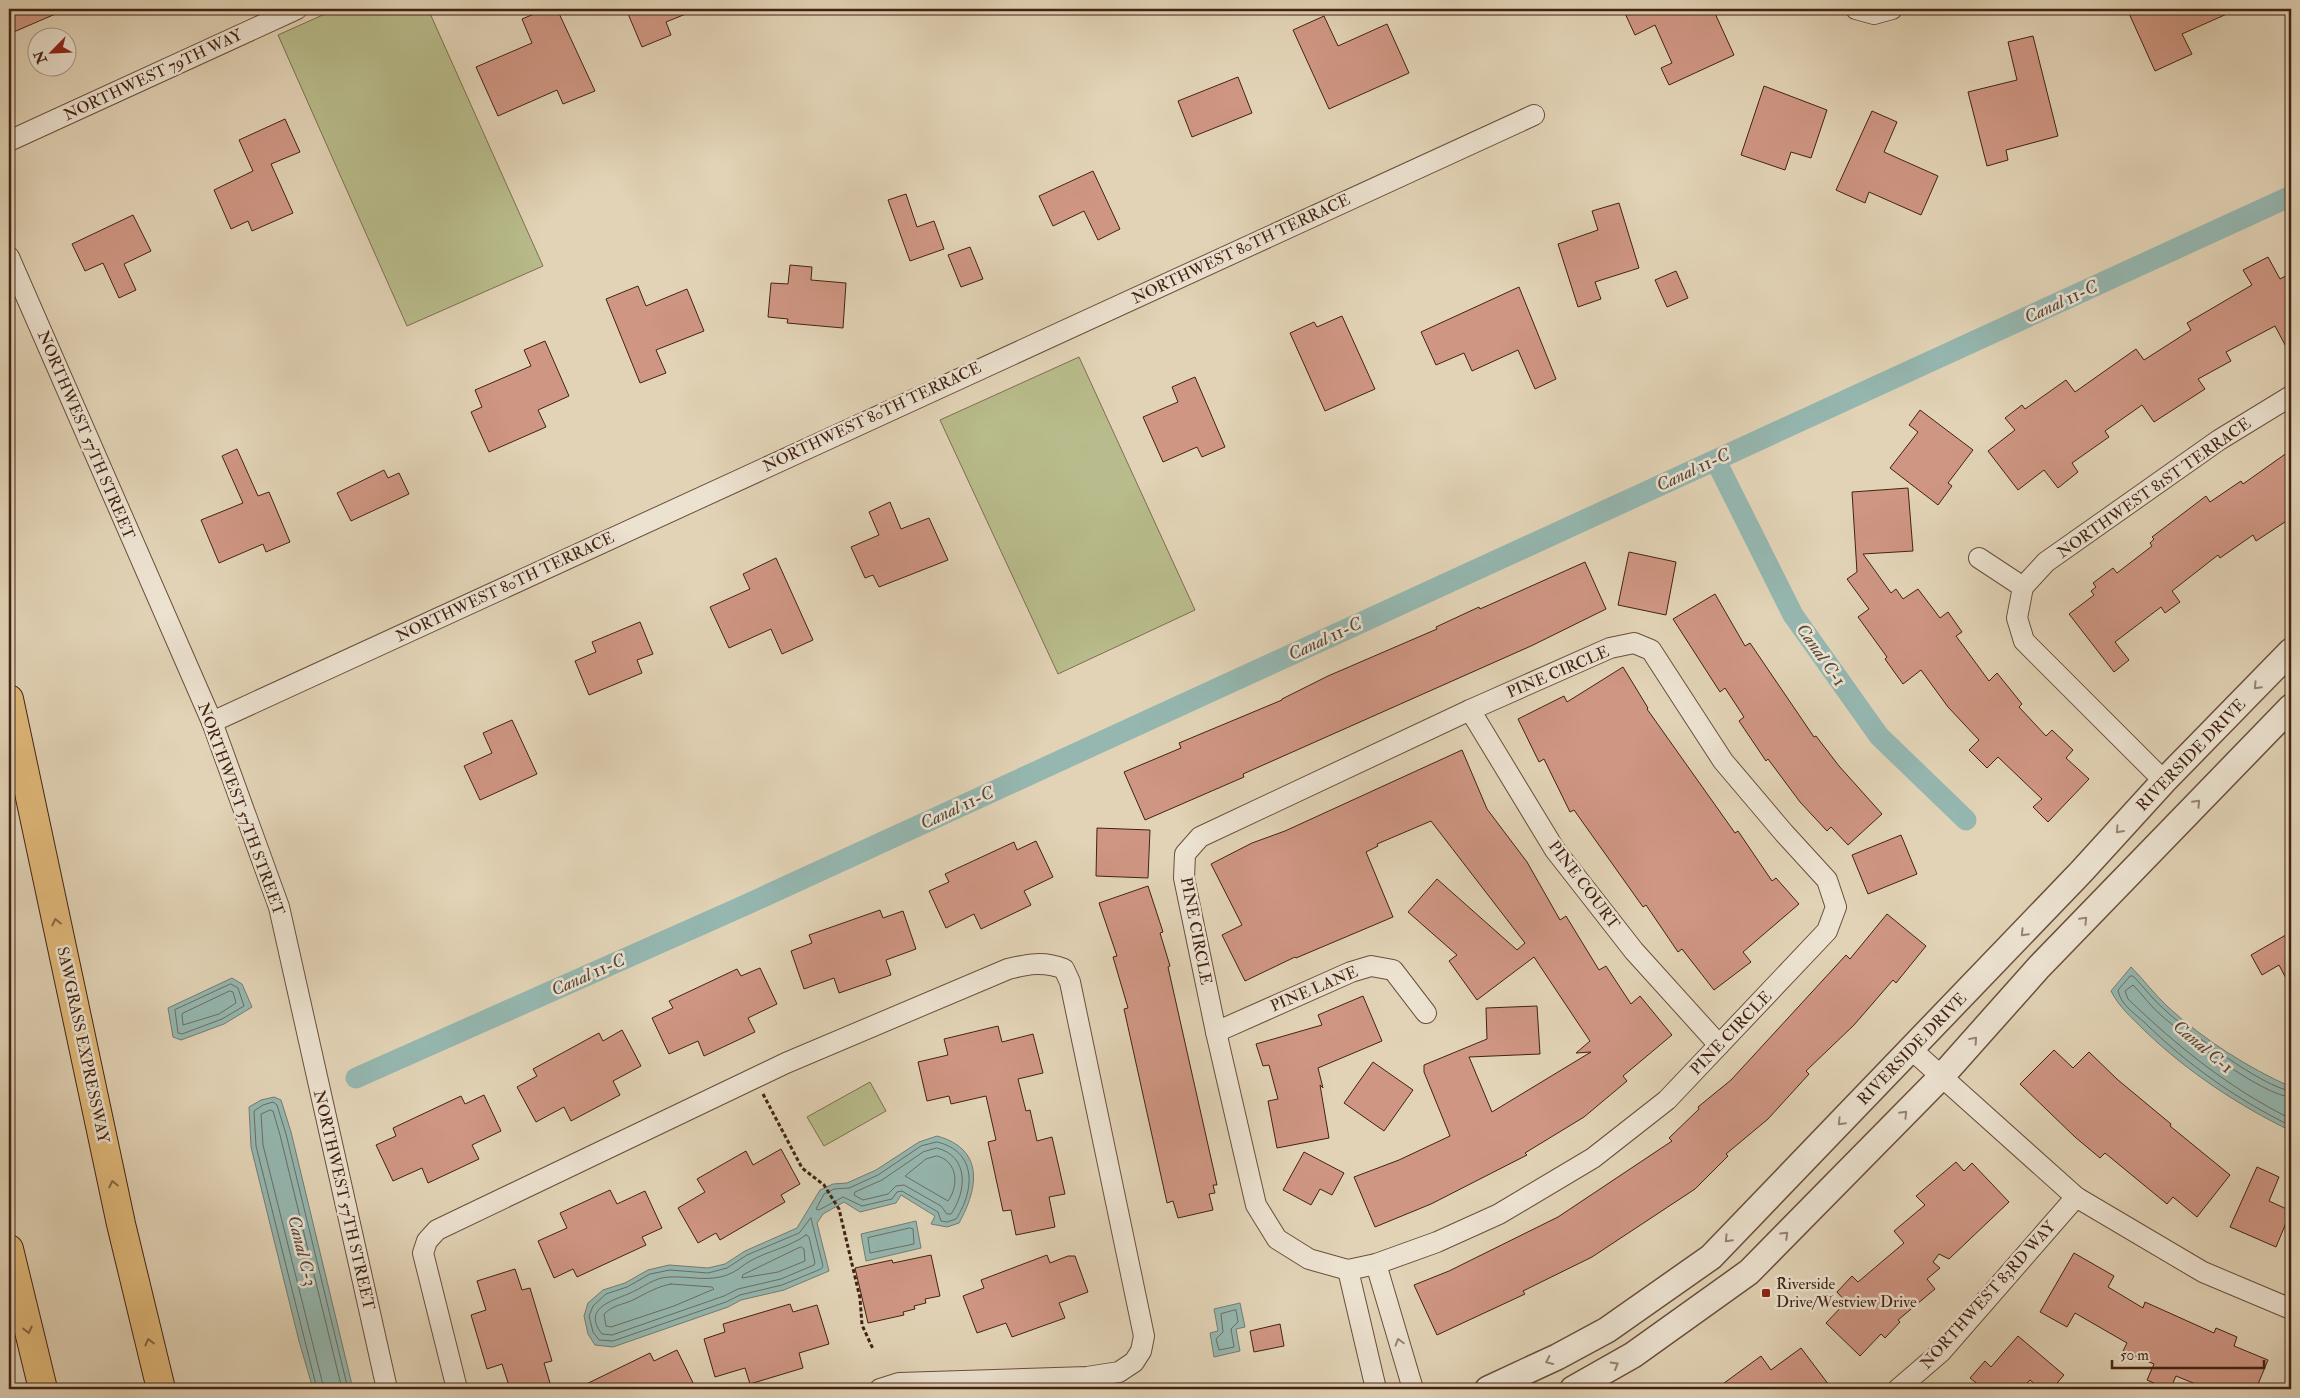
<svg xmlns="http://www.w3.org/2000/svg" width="2300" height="1398" viewBox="0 0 2300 1398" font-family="'IM FELL Double Pica',serif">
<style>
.green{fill:#b8bb8b;stroke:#7d6f4f}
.water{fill:#95b7b0;stroke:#747c71}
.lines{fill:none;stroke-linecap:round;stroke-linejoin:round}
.shore{stroke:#6c6d62;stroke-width:1}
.canal{stroke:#95b7b0;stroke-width:21}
.building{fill:#cf9683;stroke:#422313}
.minor-casing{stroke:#6a4f3c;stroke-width:22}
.tertiary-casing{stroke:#6a4f3c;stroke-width:28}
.motorway-casing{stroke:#422313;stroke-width:30}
.path{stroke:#422313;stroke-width:3;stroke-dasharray:4 2.5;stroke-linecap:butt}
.minor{stroke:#ece2d0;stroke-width:20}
.tertiary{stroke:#ece2d0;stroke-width:25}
.motorway{stroke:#e1ba7b;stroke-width:28}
.oneway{stroke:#978272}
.oneway2{stroke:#8a6742}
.poi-dot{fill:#8f2418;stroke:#ece2d0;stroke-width:2}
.labels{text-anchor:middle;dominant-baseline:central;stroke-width:5;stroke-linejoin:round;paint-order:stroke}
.street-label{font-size:16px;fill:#422313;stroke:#ece2d0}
.poi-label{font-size:16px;fill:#422313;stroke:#ece2d0;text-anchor:start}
.water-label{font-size:18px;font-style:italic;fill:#57483a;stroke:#ece2d0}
</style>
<rect width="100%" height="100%" fill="#e2d3b6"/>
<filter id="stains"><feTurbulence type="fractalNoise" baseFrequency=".004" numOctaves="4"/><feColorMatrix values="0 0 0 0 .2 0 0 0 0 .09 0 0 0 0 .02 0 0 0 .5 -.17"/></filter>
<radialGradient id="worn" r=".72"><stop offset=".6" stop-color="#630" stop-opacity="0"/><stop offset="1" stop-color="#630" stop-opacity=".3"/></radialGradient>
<g class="green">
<path d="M336,9H428L543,266L407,326L278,35Z"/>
<path d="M1079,357L1195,610L1058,674L940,420Z"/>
<path d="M870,1082L886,1111L824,1146L807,1117Z"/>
</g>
<g class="water">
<path d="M2131,967C2144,980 2155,995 2168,1007C2204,1040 2247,1067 2291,1087V1131C2238,1105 2189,1073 2145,1031C2132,1018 2119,1007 2111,991Z"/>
<path d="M232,978L242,984L252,1007L224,1024L181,1040L173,1037L168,1008Z"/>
<path d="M274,1097L281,1100L291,1132L353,1389H313L299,1341L251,1147L249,1107L261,1100Z"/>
<path d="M937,1136C984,1149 979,1187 959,1223L947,1227L931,1224L935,1216L901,1195L896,1203L860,1212L844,1202L823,1214L817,1223L829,1271L784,1290L741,1300L728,1307L613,1347L595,1345L588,1334L584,1316L588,1303L603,1290L625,1283L648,1270L669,1265L708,1268L725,1264L745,1251L797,1228L820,1190L833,1184L847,1183L876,1170L919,1142Z"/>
<path d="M916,1221L921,1248L866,1261L861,1234Z"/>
<path d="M1240,1303L1245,1327L1236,1329L1240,1351L1214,1357L1210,1333L1218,1331L1214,1309Z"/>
</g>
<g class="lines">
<g class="shore">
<path d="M231,984L238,988L244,1006L222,1019L182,1034L178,1033L175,1010Z"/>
<path d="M230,991L233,992L236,1003L219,1014L183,1025L182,1014Z"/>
<path d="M2291,1091C2264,1088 2186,1030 2165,1010C2153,1000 2144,987 2133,976H2130L2118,990C2120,1004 2134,1013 2144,1022C2188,1065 2236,1099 2291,1126"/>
<path d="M2291,1097C2263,1096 2185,1036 2162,1016C2151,1007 2143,995 2133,985L2125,991L2128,999C2178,1047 2229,1088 2291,1119"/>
<path d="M937,1142C977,1151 975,1190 956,1219L947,1222L941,1221L938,1212L902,1191L897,1192L892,1199L862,1206L843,1197L819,1210L816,1209L824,1194L834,1189L849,1188L878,1175L921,1146Z"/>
<path d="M937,1148C969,1156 967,1191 951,1214H947L941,1206L904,1185L896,1186L888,1194L863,1200L854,1195L855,1192L882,1180L923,1152Z"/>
<path d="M937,1156C958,1161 959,1186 948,1201L905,1176L926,1159Z"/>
<path d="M811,1218L823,1266L821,1269L782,1285L740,1295L726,1302L613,1341L599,1340L593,1332L589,1316L593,1306L606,1294L627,1287L650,1274L670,1270L708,1273L727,1268L747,1255L799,1233Z"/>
<path d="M910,1228L913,1229L914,1244L870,1253L868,1238Z"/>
<path d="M806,1235L809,1237L815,1263L814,1265L781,1279L738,1289L724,1296L612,1335L602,1334C582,1309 611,1301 628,1294C643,1288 654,1277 670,1277C690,1276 708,1282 727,1275C736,1272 743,1265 750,1261C768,1251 790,1247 806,1235Z"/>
<path d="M801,1247L804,1249L805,1261L778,1272L742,1278L743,1275Z"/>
<path d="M671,1284L712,1287L714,1289L674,1306L611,1327L606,1326L604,1314C613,1305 622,1305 633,1300C647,1293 656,1287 671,1284Z"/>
<path d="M1236,1310L1238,1322L1231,1329L1234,1347L1219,1350L1216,1339L1223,1332L1221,1314Z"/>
<path d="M317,1389L256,1146L254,1111L263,1105L273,1102L277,1105L286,1134L348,1389"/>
<path d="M324,1389L263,1145L261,1114L270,1110L273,1111L280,1135L342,1389"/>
</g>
<g class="canal">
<path d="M1716,461L1793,615L1879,736L1966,820"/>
<path d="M356,1078L741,907L2291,196"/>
</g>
</g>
<g class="building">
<path d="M9,9H67L9,34Z"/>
<path d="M546,9H557L595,91L563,104L557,90L498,116L476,67L532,43L522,19Z"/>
<path d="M626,9H698L666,22L671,35L642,47Z"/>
<path d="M1623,9H1713L1734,55L1669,85L1661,68L1672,63L1655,25L1635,35Z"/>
<path d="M2127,9H2238L2182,34L2192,54L2155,71Z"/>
<path d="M1324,16L1338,46L1387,24L1409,73L1329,109L1293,30Z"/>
<path d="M2033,36L2058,136L2006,150L2008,160L1987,166L1968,92L2017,80L2008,42Z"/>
<path d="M1238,77L1252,113L1192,137L1178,101Z"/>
<path d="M1764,86L1827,110L1811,158L1791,152L1785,170L1741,155Z"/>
<path d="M1872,111L1897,122L1884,152L1938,176L1921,215L1869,192L1865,203L1836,190Z"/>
<path d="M285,119L300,152L271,164L293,213L252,231L248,221L231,229L214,190L253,171L239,140Z"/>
<path d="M1093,171L1120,229L1098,240L1084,211L1053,226L1039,196Z"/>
<path d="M906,194L917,227L934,221L944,249L910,261L888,200Z"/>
<path d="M1619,203L1639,268L1595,282L1601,299L1578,307L1558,244L1598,230L1592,211Z"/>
<path d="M133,215L151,251L124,264L136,290L119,298L103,263L85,271L72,244Z"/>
<path d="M970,247L983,279L961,287L948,255Z"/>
<path d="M2268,257L2280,279L2291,273V356L2275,326L2226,352L2231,361L2198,379L2205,389L2154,422L2142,405L2105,431L2109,437L2072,463L2078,472L2058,488L2044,470L2018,490L1988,451L2015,430L2005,418L2022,405L2025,409L2066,380L2075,392L2136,349L2144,360L2191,330L2187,323L2252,285L2243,270Z"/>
<path d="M790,265L812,267L811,280L846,283L843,328L787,323L788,319L768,317L771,283L788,284Z"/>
<path d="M1676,271L1688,298L1667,307L1655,280Z"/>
<path d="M638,286L646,306L687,289L704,331L656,350L666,373L640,383L606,299Z"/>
<path d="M1519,287L1556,379L1535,389L1518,350L1472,371L1464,353L1436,365L1421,332Z"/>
<path d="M1342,316L1375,389L1325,411L1290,333L1314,322L1317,327Z"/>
<path d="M545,341L569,396L538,410L546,427L489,452L471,412L482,407L475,390L531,366L524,350Z"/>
<path d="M1195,377L1225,447L1202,457L1197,447L1163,462L1143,417L1178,402L1172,387Z"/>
<path d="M1920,410L1973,450L1948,483L1952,486L1938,505L1890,468L1918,432L1909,425Z"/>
<path d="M237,449L258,496L269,492L290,542L266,552L263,544L219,563L201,520L243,503L222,456Z"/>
<path d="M2291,450V518L2256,541L2253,535L2220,558L2218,555L2172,591L2180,602L2165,613L2161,607L2115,642L2129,660L2114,672L2069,614L2094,595L2091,591L2096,587L2093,583L2113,568L2117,573L2152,546L2150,543L2154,539L2152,537L2206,496L2210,502L2241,481L2243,484Z"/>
<path d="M384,470L388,478L399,473L409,494L351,521L337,493Z"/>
<path d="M1908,488L1913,551L1863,554L1891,593L1896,589L1903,599L1918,589L1940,618L1948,612L1962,632L1956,636L1989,681L1997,673L2022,704L2019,707L2046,736L2052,730L2073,750L2066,758L2089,779L2048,822L2033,807L2042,799L1998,757L1987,768L1969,750L1979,740L1948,707L1921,670L1903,684L1885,659L1887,657L1858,617L1869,609L1847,579L1857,572L1852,492Z"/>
<path d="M890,502L901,529L929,518L948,560L879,587L873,575L865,578L851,547L879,535L869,512Z"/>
<path d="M1629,552L1676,562L1666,615L1618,605Z"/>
<path d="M776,558L813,640L782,654L771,629L729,648L710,607L750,589L743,574Z"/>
<path d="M1585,562L1606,609L1531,646L1243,774L1244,777L1145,820L1124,772L1181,748L1179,743L1282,700V699L1328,676L1437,629L1436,627L1479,607L1480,609Z"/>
<path d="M1715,594L1745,646L1750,643L1814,737L1816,736L1839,766L1882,814L1848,845L1831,827L1827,831L1800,802L1768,759L1766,761L1739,721L1744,717L1725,688L1720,692L1673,619Z"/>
<path d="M640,622L653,654L637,660L642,673L589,695L575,661L596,652L592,642Z"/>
<path d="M1623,667L1648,708L1647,709L1735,833L1738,831L1772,881L1776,878L1799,904L1743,952L1751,962L1714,990L1682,949L1678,952L1646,905L1643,907L1574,810L1570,812L1544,759L1539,762L1518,719L1564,696L1567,702Z"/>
<path d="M512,720L537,774L480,800L464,766L492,753L483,733Z"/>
<path d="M1462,750L1487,809L1527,862L1560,920L1566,916L1599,970L1606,966L1631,1004L1640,996L1672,1035L1623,1076L1627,1081L1584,1117L1525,1153L1527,1155L1431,1204L1375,1227L1354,1177L1399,1160L1450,1136L1424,1072V1065L1487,1039L1486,1008L1537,1006L1540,1054L1469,1057L1492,1112L1591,1052L1576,1053L1590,1041L1534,957L1477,1000L1449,961L1457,955L1408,912L1437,879L1517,950L1525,943L1431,821L1377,844L1378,846L1366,852L1393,917L1296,958L1295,957L1245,981L1222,935L1242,925L1211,864L1252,843L1285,831Z"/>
<path d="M1097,828L1150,830L1148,878L1096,876Z"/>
<path d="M1901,835L1917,874L1868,894L1852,855Z"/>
<path d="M1036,841L1053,877L1024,891L1031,905L981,929L974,914L946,928L929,891L949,882L945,874L1014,842L1017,850Z"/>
<path d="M1148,886L1163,932L1160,933L1170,966L1168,967L1217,1185H1213L1215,1193L1209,1194L1213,1210L1178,1218L1173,1201L1167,1203L1124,1009L1128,1008L1113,957L1117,956L1099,903Z"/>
<path d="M880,910L883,918L903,911L916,949L886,960L891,975L839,993L834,978L804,989L791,951L812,943L809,935Z"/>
<path d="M1887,914L1926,946L1896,983L1893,980L1854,1025L1806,1071L1809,1074L1768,1119L1726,1154L1728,1156L1695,1189L1592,1257L1523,1291L1525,1294L1437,1335L1414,1285L1449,1271L1558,1217L1672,1141L1669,1138L1699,1109L1698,1107L1731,1080L1846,955L1850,959Z"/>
<path d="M2291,932V988L2279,965L2262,975L2251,955Z"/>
<path d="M760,968L777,1004L748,1018L755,1032L704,1056L698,1041L669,1054L652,1018L673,1008L669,1001L737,969L741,976Z"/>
<path d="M1363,996L1382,1041L1318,1068L1323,1088L1320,1085L1329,1138L1277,1148L1268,1101L1278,1099L1269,1065L1263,1066L1256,1044L1322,1025L1318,1015Z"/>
<path d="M998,1026L1002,1042L1033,1034L1043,1073L1018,1079L1026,1111L1030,1110L1037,1141L1052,1137L1065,1194L1049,1197L1055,1227L1016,1235L1011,1210L1003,1211L988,1142L996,1140L986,1096L951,1104L949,1096L927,1101L918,1062L948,1055L944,1039Z"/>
<path d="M622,1030L641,1066L613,1081L620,1095L571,1121L564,1107L536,1122L517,1087L537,1076L533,1069L599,1033L603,1041Z"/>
<path d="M2054,1050L2073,1068L2089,1052L2118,1080L2171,1124L2170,1126L2230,1175L2197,1217L2173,1197L2167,1204L2105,1153L2100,1158L2075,1137L2020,1084Z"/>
<path d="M1373,1062L1413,1090L1384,1131L1344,1103Z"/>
<path d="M484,1095L501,1131L472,1145L479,1159L428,1183L422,1168L393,1181L376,1145L396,1136L393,1128L461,1096L465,1104Z"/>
<path d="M781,1149L800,1184L781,1195L785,1202L720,1240L716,1233L698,1243L678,1208L705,1192L697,1179L746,1151L753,1165Z"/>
<path d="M1304,1152L1344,1173L1332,1195L1320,1189L1311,1205L1283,1190Z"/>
<path d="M1956,1162L1964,1171L1972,1163L2009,1202L1949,1259L1939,1254L1933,1262L1940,1268L1927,1279L1935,1289L1898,1320L1900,1322L1885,1338L1881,1334L1860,1356L1826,1323L1846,1302L1837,1292L1852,1276L1858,1282L1904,1243L1894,1231L1925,1205L1916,1196Z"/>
<path d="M2257,1167L2279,1177L2269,1201L2291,1211L2276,1247L2230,1227Z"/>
<path d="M610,1190L617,1204L645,1191L662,1228L642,1237L646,1245L577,1277L573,1269L554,1278L538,1241L567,1228L560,1213Z"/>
<path d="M2074,1253L2114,1276L2108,1287L2143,1308L2145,1302L2214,1333L2216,1328L2237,1337L2234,1346L2268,1360L2256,1389H2208L2176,1376L2170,1389H2167L2147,1380L2154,1364L2123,1351L2127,1343L2075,1313L2067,1327L2040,1312Z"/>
<path d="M931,1255L940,1296L925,1299L926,1303L914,1306L915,1309L903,1312L904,1315L868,1323L855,1268L892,1260L893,1263Z"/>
<path d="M1047,1255L1050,1263L1068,1256H1075L1088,1292L1059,1303L1065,1318L1012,1337L1006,1323L977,1333L963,1296L984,1288L981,1280Z"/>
<path d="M515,1269L522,1290L530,1288L552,1361L544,1363L550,1383L530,1389H510L502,1364L487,1369L471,1315L486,1310L477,1281Z"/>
<path d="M790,1304L793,1312L817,1305L829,1344L799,1353L803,1368L750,1384L745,1368L715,1377L704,1339L725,1332L723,1324Z"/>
<path d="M1280,1324L1284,1346L1254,1352L1250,1331Z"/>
<path d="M2018,1336L2064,1375L2052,1389H2041L2030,1380L2022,1389H1984L1970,1378L1985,1361L1991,1367Z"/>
<path d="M1801,1348L1832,1389H1716L1761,1356L1771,1370Z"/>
<path d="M677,1350L696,1389H576L650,1353L654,1361Z"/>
</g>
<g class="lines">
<defs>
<g id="minor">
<path d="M1856,9L1874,14L1892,9"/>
<path d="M9,141L297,9"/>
<path d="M9,257L212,722L279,907L387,1389"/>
<path d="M1979,558L2023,587L2017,618L2024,641L2164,781"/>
<path d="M2023,587L2046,562L2219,440L2291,396"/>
<path d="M1634,643L1651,650L1723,761L1784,833L1827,880L1836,907L1827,931L1667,1100L1593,1158L1499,1214L1437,1242L1376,1264L1348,1270L1309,1259L1277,1239L1256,1205L1216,1032L1184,878L1185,854L1200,837L1470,710L1610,648Z"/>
<path d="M1470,710L1555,850L1634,951L1719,1045"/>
<path d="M212,722L1534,115"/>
<path d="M1216,1032L1351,972L1371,966L1393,970L1426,1013"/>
<path d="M1912,1050L2076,1197L2203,1272L2291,1309"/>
<path d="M1376,1264L1413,1389"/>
<path d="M1348,1270L1376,1389"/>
<path d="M457,1389L423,1253L427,1241L437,1230L786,1063L1008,969C1028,964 1044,961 1064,969L1070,982L1144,1336L1141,1351L1134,1362L1119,1372L1087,1377L899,1383L880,1389"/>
<path d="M1898,1389L1941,1352L2076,1197"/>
</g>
<g id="tertiary">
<path d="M1488,1389L1557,1357L1607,1330L1711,1257L2081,872L2164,781L2291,651"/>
<path d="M1573,1389L1633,1355L1749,1272L1942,1076L2039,967L2291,707"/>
</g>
<g id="motorway">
<path d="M9,699L121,1224L161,1389"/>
<path d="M9,1249L43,1389"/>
</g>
</defs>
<use href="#minor" class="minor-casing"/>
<use href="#tertiary" class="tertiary-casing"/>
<use href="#motorway" class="motorway-casing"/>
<path class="path" d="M763,1094L802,1168L824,1185L839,1209L860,1298L862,1325L873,1349"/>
<use href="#minor" class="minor"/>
<use href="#tertiary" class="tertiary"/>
<use href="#motorway" class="motorway"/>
</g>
<defs><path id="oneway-chevron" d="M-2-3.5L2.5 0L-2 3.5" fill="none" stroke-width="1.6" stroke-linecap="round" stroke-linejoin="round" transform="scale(1.25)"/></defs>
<g class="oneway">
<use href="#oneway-chevron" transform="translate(2257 686) rotate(134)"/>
<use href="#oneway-chevron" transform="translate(2197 803) rotate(-46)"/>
<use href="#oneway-chevron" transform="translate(2119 830) rotate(132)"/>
<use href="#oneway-chevron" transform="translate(2084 920) rotate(-46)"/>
<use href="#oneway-chevron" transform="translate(2024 933) rotate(134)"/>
<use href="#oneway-chevron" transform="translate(1974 1040) rotate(-48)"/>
<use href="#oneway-chevron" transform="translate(1904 1114) rotate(-46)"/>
<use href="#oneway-chevron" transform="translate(1841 1122) rotate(134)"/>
<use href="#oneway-chevron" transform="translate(1785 1235) rotate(-44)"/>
<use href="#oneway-chevron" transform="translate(1728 1239) rotate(134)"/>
<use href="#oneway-chevron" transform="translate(1399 1342) rotate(-106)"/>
<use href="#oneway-chevron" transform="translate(1549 1361) rotate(155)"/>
<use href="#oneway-chevron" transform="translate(1615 1365) rotate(-30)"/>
</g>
<g class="oneway2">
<use href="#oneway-chevron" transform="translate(56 922) rotate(-102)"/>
<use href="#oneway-chevron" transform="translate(113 1184) rotate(-102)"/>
<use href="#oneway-chevron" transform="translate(28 1330) rotate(76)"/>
<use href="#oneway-chevron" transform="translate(149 1342) rotate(-104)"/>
</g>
<rect class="poi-dot" x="1761" y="1288" width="10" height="10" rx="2.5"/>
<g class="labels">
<g class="street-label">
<text transform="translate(153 75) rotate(-25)">NORTHWEST 79TH WAY</text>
<text transform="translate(1241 249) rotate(-25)">NORTHWEST 80TH TERRACE</text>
<text transform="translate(872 417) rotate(-25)">NORTHWEST 80TH TERRACE</text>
<text transform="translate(86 435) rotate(67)">NORTHWEST 57TH STREET</text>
<text transform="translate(2154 488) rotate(-35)">NORTHWEST 81ST TERRACE</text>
<text transform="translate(505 587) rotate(-25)">NORTHWEST 80TH TERRACE</text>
<text transform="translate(1558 672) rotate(-23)">PINE CIRCLE</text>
<text transform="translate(2191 755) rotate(-46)">RIVERSIDE DRIVE</text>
<text transform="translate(241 809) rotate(70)">NORTHWEST 57TH STREET</text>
<text transform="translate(1584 885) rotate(53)">PINE COURT</text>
<text transform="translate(1196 931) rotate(79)">PINE CIRCLE</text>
<text transform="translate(1314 989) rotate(-23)">PINE LANE</text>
<text transform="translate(1731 1033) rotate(-46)">PINE CIRCLE</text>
<text transform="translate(83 1045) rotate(78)">SAWGRASS EXPRESSWAY</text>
<text transform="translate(1912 1049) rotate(-46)">RIVERSIDE DRIVE</text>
<text transform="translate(344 1200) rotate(77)">NORTHWEST 57TH STREET</text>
<text transform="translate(1988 1295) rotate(-48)">NORTHWEST 83RD WAY</text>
</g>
<g class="poi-label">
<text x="1776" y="1284">Riverside<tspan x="1776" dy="18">Drive/Westview Drive</tspan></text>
</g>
<g class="water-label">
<text transform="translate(2061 302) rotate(-25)">Canal 11-C</text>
<text transform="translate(1693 470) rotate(-25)">Canal 11-C</text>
<text transform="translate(1325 639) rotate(-25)">Canal 11-C</text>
<text transform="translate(1821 655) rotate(55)">Canal C-1</text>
<text transform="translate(957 808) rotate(-25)">Canal 11-C</text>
<text transform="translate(588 975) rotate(-24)">Canal 11-C</text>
<text transform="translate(2203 1047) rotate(40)">Canal C-1</text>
<text transform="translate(302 1251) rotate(76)">Canal C-3</text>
</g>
</g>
<rect width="2300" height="1398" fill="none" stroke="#e2d3b6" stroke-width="30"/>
<rect x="10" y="10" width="2280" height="1378" fill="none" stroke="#422313" stroke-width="2.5"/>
<rect x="15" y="15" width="2270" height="1368" fill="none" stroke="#422313"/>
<g transform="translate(52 52) rotate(246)"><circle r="24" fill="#ece2d0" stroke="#a89684"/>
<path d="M0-4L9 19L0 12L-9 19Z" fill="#8f2418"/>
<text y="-8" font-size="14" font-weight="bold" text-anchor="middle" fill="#422313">N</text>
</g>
<path d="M2112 1360v8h152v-8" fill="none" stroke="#422313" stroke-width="2.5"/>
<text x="2120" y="1360" font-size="15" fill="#422313" stroke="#ece2d0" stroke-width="4" paint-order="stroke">50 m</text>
<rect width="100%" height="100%" filter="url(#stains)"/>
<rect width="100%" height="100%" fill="url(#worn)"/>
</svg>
